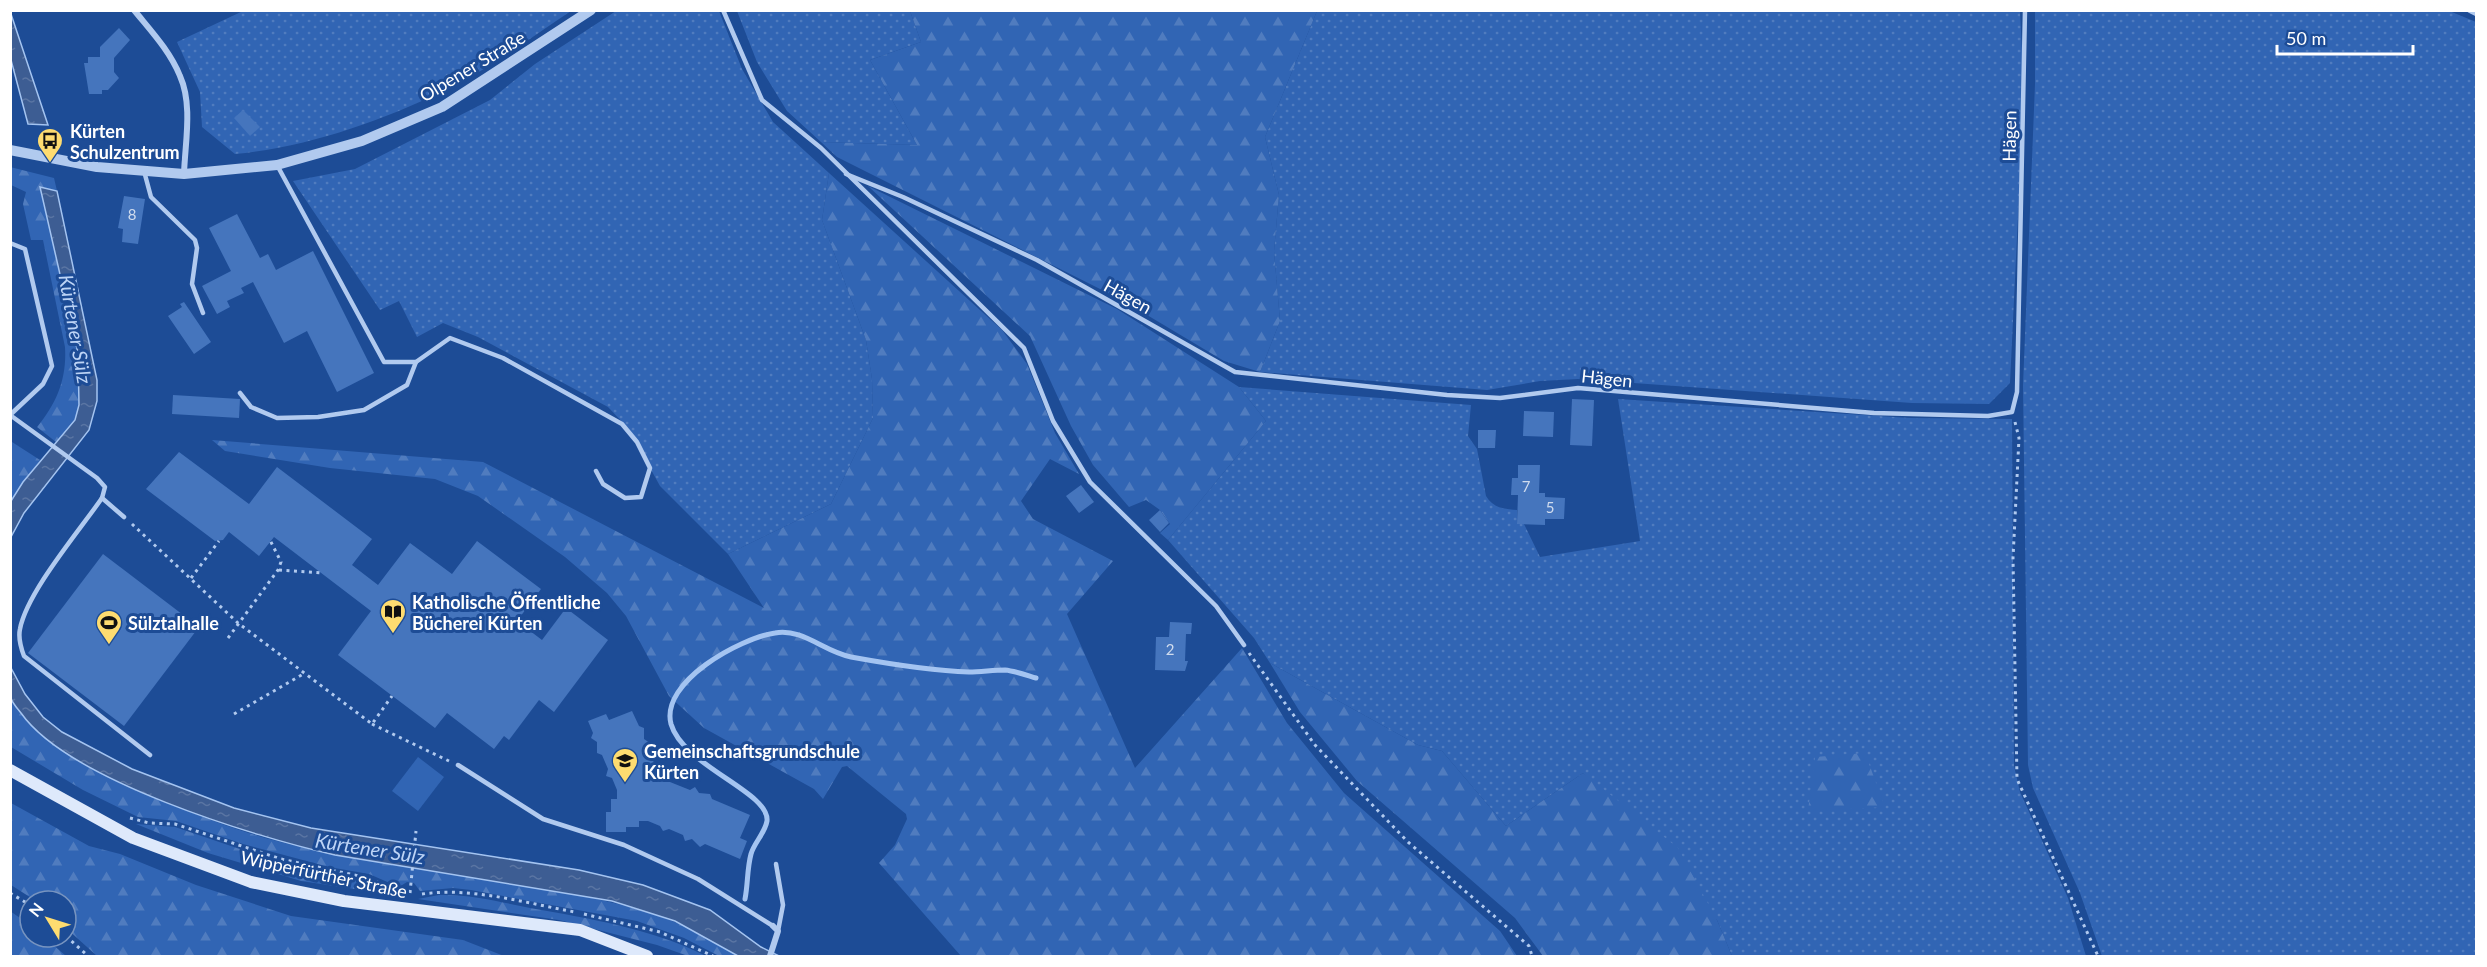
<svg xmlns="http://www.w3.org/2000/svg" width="2487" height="967" viewBox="0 0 2487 967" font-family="Lato,sans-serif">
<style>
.grass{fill:url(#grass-dots)}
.forest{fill:url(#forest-firs)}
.pitch{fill:#3165b4}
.water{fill:url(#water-ripples);stroke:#a4c4f1;stroke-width:1.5}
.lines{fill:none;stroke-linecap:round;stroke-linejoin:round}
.stream{stroke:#a4c4f1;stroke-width:5}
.building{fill:#4575bd}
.path{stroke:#b1caef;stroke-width:3;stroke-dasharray:3 4.5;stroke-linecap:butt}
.service{stroke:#b1caef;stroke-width:4.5}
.minor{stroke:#b1caef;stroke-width:6}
.tertiary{stroke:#b1caef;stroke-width:10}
.secondary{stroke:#dee9fb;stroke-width:12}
.labels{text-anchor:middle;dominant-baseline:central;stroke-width:6;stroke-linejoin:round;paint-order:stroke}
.number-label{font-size:15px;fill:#d0dcee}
.street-label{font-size:18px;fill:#fff;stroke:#1d4c96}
.poi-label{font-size:18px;font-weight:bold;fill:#fff;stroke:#1d4c96;text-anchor:start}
.water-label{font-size:20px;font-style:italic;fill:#bdd4f6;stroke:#1d4c96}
</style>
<defs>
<pattern id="grass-dots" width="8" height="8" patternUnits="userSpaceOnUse" patternTransform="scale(1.5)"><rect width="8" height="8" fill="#3165b4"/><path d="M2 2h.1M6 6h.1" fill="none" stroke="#507cbf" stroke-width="1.8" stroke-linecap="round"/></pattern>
<pattern id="forest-firs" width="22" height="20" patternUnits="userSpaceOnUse" patternTransform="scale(1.5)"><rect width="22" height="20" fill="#3165b4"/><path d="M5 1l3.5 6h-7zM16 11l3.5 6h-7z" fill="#507cbf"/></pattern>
<pattern id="water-ripples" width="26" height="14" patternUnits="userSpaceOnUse" patternTransform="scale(1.5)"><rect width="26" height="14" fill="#3d5d93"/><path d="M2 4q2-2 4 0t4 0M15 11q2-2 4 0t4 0" fill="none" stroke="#5a75a3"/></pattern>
</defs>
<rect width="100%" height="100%" fill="#1d4c96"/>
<g class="grass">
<path d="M2447,10L2476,22V956H2102L2080,893L2033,788L2028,765L2023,386L2035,84V11Z"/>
<path d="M243,11H571C530,38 489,69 444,91C378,122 308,147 235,154L202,127L200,92L177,42Z"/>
<path d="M616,11H719L742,69L773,122L829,173L822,220L866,340L872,379L873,418L831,504L728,554L660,486L628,428L608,407L478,337L443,323L417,337L399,301L380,310L293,181L355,169L490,100L535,64Z"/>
<path d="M737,11H910L921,42L870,60L917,145L821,142L787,111L757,62Z"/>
<path d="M1317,11H2020L2024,91L2010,383L1989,404L1912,403L1578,379L1540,381L1487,390L1260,372L1280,321L1274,251L1279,195L1265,137Z"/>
<path d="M1239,387L1471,405L1468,436L1477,449L1486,496C1493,508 1504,509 1517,510V524H1524L1540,557L1640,541L1618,399L1910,418L2012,419L2014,766L2020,792L2068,898L2086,956H1732L1717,920L1583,773L1506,826L1442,751L1418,745L1270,663L1254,638L1168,540L1266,421Z"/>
</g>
<g class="forest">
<path d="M910,11H1317L1265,137L1279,195L1274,251L1280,321L1260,372L1224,361L1122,300L837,157L821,142L917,145L870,60L921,42Z"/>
<path d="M10,167L54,178L57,191L40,187L78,353C80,373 85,401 75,420C70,428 62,435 56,442L37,427C57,403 67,378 65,347L43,240H31L23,204L26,192L11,185Z"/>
<path d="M829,173L1002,330L1027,364L1055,433L1079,474L1050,459L1021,501L1033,519L1113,561L1067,614L1135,768L1242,648L1287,723L1344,793L1500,931L1517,956H961L879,863L895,845L907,819L906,814L847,766L842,767L823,799L814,789L704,728L669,696L626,616L607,593L565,557L478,496L435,479L330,468L225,451L212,440L483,462L764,608L728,554L831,504L873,418L872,379L866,340L822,220Z"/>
<path d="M868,186L1117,309L1239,387L1266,421L1168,540L1160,533L1170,524L1160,510L1146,500L1129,507L1093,465L1071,426L1030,336Z"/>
<path d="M12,442L40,460L11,501L10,444Z"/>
<path d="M1270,663L1418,745L1442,751L1506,826L1583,773L1678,848L1717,920L1732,956H1543L1515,918L1357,781L1300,712Z"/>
<path d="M10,698C42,744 81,762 129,785C181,810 240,833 296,846C370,862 446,872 520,885C601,899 669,909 738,956H719L684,938L637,921L471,890L453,888L420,891L414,883L407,882L399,887L369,874L329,867L243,844L176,821L138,817L83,790L11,747Z"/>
<path d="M1865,753L1885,807L1808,811L1815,757Z"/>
<path d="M11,803L89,846L120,854L196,885L291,916L463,940L504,956H97L66,928V901H36L11,885Z"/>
<path d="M136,824L175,827L281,863L367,881L401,896L301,881L208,853Z"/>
<path d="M439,895C470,894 500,902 530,908C591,919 650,928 706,956H688L657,945L559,920L418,899Z"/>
<path d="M10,911L30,925V937H44L66,956H11Z"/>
</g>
<path class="pitch" d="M418,757L444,777L418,811L392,791Z"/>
<g class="water">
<path d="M10,11L48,125L28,124L11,60Z"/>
<path d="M40,187L57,191L97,380V401L89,430L24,513L11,537V501L23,482L75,420L79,405L78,353Z"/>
<path d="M10,666L25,694L43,717L62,732L132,769L234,808L311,828L579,870L643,885L710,910L761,947L779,956H738L675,921L612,901L335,855C255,837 68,780 21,713C18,709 12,703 11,698C8,689 11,675 10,666Z"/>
</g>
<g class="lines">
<path class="stream" d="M745,899C748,884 747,869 751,854C754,843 765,833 767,821C770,792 683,766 671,724C660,682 740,638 775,633C803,628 824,652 851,657C884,663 936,671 969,672C981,672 993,670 1005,670C1015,671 1026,675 1036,678"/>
</g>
<g class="building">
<path d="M119,28L130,40L114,58V72L119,78L108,90H102V94H89L84,63H88V57H100V47Z"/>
<path d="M243,110L260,127L250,136L234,118Z"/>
<path d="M124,196L145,199L138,244L122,242L123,229L118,228Z"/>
<path d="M237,214L260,258L268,254L276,270L313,251L374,373L337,392L307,331L284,343L253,282L241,288L244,293L227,301L230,307L217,314L202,286L231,271L209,228Z"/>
<path d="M184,302L211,342L194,354L168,316L182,307L180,304Z"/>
<path d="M173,395L240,399L239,418L172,414Z"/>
<path d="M1572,399L1594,400L1592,446L1570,445Z"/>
<path d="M1524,411L1554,412L1553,437L1523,436Z"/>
<path d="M1478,430H1496L1495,448H1478Z"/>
<path d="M179,452L249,504L277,467L372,539L352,565L378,585L410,543L452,574L477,541L541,589L517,621L542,640L566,608L608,640L554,712L539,700L509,740L504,736L494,749L447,713L435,728L338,655L371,611L274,537L259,556L229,532L223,540L215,541L146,489Z"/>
<path d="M1518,465H1540L1539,493H1545V497L1565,498L1564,519H1545V525L1517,524L1518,495H1511L1512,478H1518Z"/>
<path d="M1081,485L1094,502L1079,513L1066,496Z"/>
<path d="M1160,510L1169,523L1160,532L1149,520Z"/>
<path d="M103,554L199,627L124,726L28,653Z"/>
<path d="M1170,622L1192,623L1191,634H1186L1185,661H1188L1185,671L1155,670L1156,637H1169Z"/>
<path d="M632,711L639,726L644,728V739L650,743L648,748L658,773L665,780L690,790L695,787L699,793L710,794L712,799L750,815L740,838L747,841L740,859L705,844L700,847L692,839L685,841L683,835L669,829L663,831L660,826L648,821H639V827H626V832H606V812H611V799H617V790L612,778L606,776L608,769L602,755L597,753V742L591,738L593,733L588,721L606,714L609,720Z"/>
</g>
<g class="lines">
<g class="path">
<path d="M2015,422L2019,438L2013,558L2017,779L2098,956"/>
<path d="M132,524L238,623L372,724L392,696"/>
<path d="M279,570L322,573"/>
<path d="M191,578L219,541"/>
<path d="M228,638L278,570L281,562L270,540"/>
<path d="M1249,653L1315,745L1408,842L1529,946L1532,956"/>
<path d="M234,714L305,673"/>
<path d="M372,724L449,761"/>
<path d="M130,818L149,823L175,824L281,859L368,878L400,892"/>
<path d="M10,893L30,905"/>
<path d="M410,893L416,831"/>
<path d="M422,894C473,887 525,903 575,912"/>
<path d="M584,914L660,932L713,956"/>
<path d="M66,936L88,956"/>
</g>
<g class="service">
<path d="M723,10L762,100L821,148L1024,348L1053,421L1090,482L1216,606L1244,645"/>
<path d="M277,165L384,362H416L450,338L503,358L622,424L637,442L650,468L641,497L625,498L603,484L596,471"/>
<path d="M144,171L151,197L195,240L197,248L192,284L203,313"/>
<path d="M846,174L903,197L1037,260L1235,372L1447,395L1500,398L1578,388L1874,413L1988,416L2012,412L2017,392L2025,10"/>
<path d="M10,243L25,249L52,366L43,384L10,415"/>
<path d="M240,393L251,407L277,418L318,417L364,410L407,385L416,362"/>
<path d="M10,415L97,478L105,487L102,498C80,530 27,592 20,629C18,638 21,648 24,656L150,755"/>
<path d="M102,498L124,517"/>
<path d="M458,765L543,819L624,845L698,879L773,926"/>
<path d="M776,864L783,905L778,931"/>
</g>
<g class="minor">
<path d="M134,10C151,31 170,51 180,76C193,105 185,143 184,174"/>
<path d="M2470,10L2476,13"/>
<path d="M770,956L778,931L773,926"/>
</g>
<path class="tertiary" d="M10,150L97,167L184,174L277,165L362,141L442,107L591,10"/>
<path class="secondary" d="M10,770L133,838L251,882L344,901L580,930L647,956"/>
</g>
<defs>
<symbol id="bus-pin" viewBox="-11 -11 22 30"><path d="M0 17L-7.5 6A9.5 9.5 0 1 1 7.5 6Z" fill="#fedc70" stroke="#1d4c96"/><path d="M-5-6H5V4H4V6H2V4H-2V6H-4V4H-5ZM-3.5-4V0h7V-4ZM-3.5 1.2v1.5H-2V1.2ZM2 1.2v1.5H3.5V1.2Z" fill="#111"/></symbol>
<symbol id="library-pin" viewBox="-11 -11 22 30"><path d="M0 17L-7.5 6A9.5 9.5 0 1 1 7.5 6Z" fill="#fedc70" stroke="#1d4c96"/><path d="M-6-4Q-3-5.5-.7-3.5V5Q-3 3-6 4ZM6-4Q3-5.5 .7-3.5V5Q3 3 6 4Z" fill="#111"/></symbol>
<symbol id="stadium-pin" viewBox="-11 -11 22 30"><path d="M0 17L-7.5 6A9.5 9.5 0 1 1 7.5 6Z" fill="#fedc70" stroke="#1d4c96"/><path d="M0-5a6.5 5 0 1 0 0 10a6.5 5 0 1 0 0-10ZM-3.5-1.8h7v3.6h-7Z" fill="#111"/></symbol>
<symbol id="school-pin" viewBox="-11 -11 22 30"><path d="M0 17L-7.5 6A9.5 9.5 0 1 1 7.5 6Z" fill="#fedc70" stroke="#1d4c96"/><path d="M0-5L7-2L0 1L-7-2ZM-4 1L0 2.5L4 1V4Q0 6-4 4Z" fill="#111"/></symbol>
</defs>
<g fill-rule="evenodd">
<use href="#bus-pin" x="35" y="126" width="30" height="40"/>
<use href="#library-pin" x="378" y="597" width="30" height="40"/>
<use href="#stadium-pin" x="94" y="608" width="30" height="40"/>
<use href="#school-pin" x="610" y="746" width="30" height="40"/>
</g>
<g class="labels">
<g class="number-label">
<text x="132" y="214">8</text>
<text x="1526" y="486">7</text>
<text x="1550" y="507">5</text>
<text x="1170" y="649">2</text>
</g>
<g class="street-label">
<text transform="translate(472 66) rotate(-31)">Olpener Straße</text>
<text transform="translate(2009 136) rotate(-89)">Hägen</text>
<text transform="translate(1128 296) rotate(29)">Hägen</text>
<text transform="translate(1607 378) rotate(6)">Hägen</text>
<text transform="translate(324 874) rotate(12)">Wipperfürther Straße</text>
</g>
<g class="poi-label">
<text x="70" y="131">Kürten<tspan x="70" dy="21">Schulzentrum</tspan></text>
<text x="412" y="602">Katholische Öffentliche<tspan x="412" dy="21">Bücherei Kürten</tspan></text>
<text x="128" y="623">Sülztalhalle</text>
<text x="644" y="751">Gemeinschaftsgrundschule<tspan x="644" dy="21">Kürten</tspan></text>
</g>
<g class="water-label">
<text transform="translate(76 329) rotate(80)">Kürtener Sülz</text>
<text transform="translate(370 848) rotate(9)">Kürtener Sülz</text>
</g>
</g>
<rect width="2487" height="967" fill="none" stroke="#ffffff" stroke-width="24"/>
<g transform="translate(48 919) rotate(308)"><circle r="28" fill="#1d4c96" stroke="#7794c0" stroke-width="1.5"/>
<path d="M0-4.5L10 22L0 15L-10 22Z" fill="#fedc70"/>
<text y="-9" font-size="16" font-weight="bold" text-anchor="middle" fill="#ffffff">N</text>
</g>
<path d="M2277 45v9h136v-9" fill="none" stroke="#ffffff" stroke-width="3"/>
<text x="2286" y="45" font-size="18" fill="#ffffff" stroke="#1d4c96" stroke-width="4.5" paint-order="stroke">50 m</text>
</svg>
